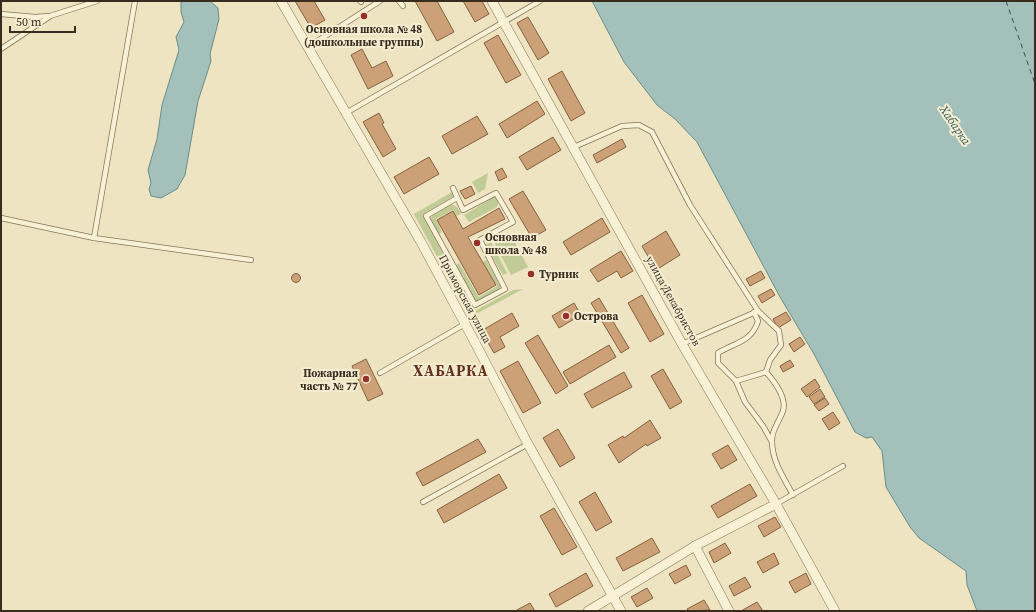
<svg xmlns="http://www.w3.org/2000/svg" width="1036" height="612" viewBox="0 0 1036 612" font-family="'Source Serif 4',serif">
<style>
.green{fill:#c1cb96}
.water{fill:#a4c0ba;stroke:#6b8e88}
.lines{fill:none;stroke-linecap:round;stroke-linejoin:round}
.ferry{stroke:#2d5657;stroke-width:1;stroke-dasharray:5 4;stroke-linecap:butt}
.building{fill:#cca178;stroke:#86613f}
.lane-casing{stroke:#877559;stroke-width:6}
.street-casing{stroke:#877559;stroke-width:10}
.lane{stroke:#f8f1d5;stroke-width:4.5}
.street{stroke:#f8f1d5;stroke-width:9}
.poi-dot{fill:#96312a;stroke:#f5edd1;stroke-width:1.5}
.labels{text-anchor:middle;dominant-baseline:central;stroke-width:4;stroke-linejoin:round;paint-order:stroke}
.poi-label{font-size:11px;font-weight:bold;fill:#372c1d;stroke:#f5edd1;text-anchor:start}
.street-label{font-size:11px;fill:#372c1d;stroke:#f5edd1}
.water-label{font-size:12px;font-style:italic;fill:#2d5657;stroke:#f5edd1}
.district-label{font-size:15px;font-weight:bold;letter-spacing:1px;fill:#63311d;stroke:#f5edd1}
</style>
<rect width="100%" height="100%" fill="#eee4c2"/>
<g class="green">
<path d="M488,173L485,189L478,193L472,182Z"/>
<path d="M452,192L454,196L422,215L447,261L441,264L414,214Z"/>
<path d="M494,197L499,200L497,207L469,222L464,215Z"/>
<path d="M451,204L457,207L461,213L457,216L453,210L436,219L442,232L438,235L431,218L434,214Z"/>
<path d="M510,233L528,267L511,275L494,242Z"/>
<path d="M491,242L507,273L503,275L485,245Z"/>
<path d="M486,260L501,286L499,291L478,302L475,301L463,279L464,277L460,272L458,273L455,266L459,263L479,297L497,286L483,262Z"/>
<path d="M450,266L472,304L469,306V314L445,269Z"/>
<path d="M523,289L472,316L475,311L513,290Z"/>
</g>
<g class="water">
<path d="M181,1H210L218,8L219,19L210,54L211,61L198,101L185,175L177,189L161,198L151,196L149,189L151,183L148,170L157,139L162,105L179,50L176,37L184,22L181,12Z"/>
<path d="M592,1H1035V611H977L967,585L966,571L919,538L910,527L886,487L882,451L872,437L866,438L855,432L814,354L780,297L697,142L675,119L657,105L624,62Z"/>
</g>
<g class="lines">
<path class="ferry" d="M1006,1L1035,84"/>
</g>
<g class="building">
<path d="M295,1H314L325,20L311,28Z"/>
<path d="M415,1H437L454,32L437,41Z"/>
<path d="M463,1H482L489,14L475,22Z"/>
<path d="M528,17L549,53L538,60L517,23Z"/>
<path d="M498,35L521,75L506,83L484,43Z"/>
<path d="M362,49L372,68L386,61L393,76L368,89L351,55Z"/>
<path d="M562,71L585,113L571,121L548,79Z"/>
<path d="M537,101L545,114L507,138L499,124Z"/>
<path d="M379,113L384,123L382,124L396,149L383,157L363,122Z"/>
<path d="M477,116L488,134L452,154L442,136Z"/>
<path d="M553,137L561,150L527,170L519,157Z"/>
<path d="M622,139L626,147L597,163L593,155Z"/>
<path d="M429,157L439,174L404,194L394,177Z"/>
<path d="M502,168L507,177L499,181L495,172Z"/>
<path d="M471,186L475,194L465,199L460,191Z"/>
<path d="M523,191L546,230L532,238L509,199Z"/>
<path d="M499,208L505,219L468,237L496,285L479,295L437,220L453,211L463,229Z"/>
<path d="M602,218L610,232L571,255L563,242Z"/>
<path d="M666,231L680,255L656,270L642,246Z"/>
<path d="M621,251L633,271L621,278L617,271L598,282L590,270Z"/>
<path d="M761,271L765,278L750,286L746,279Z"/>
<circle cx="296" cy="278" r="4.5"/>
<path d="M666,285L673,295L667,299L660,288Z"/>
<path d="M771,289L775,295L762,303L758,296Z"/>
<path d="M642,295L664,334L650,342L628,303Z"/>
<path d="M599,298L629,348L621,353L591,303Z"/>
<path d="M574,303L581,315L559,328L552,316Z"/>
<path d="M786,312L791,320L778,328L773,319Z"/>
<path d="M512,313L519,326L500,337L505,347L494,353L481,331Z"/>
<path d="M538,335L568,386L556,394L525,343Z"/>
<path d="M800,337L805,344L794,352L789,344Z"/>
<path d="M609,345L616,357L570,384L563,372Z"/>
<path d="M366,359L383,394L368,401L352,366Z"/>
<path d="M790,360L794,366L783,372L780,366Z"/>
<path d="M518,361L541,403L523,413L500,371Z"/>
<path d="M663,369L682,402L670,409L651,376Z"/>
<path d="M624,372L632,387L592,408L584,394Z"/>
<path d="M815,379L820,387L807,397L801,389Z"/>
<path d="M820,389L825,397L814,404L809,397Z"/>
<path d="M825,398L829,404L819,411L814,405Z"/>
<path d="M833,412L840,423L829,430L822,419Z"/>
<path d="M650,420L661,438L647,446L646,444L619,463L608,445L623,436L624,438Z"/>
<path d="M558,429L575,458L560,467L543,438Z"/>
<path d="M478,439L486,452L423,486L416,473Z"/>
<path d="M728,445L737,460L721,469L712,454Z"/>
<path d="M499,474L507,488L444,523L437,510Z"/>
<path d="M750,484L757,496L718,518L711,506Z"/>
<path d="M595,492L612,522L596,531L579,502Z"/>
<path d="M554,508L577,547L562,555L540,516Z"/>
<path d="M775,517L781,527L764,537L758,526Z"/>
<path d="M652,538L660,552L623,571L616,558Z"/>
<path d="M725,543L731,553L714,563L709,552Z"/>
<path d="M774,553L779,564L763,573L757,562Z"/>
<path d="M686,565L691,575L675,584L669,574Z"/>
<path d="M586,573L593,586L556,607L549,594Z"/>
<path d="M806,573L811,584L795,593L789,582Z"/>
<path d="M745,577L751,587L734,596L729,586Z"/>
<path d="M647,588L653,598L637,607L631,597Z"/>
<path d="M704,600L710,610L689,611L687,609Z"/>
<path d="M757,602L763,611H741Z"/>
<path d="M530,603L535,611H515Z"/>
</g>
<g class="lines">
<defs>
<g id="lane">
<path d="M360,1L361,2"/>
<path d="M399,1L403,6"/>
<path d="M1,14L35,17L50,16L97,1"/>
<path d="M308,47L380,1"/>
<path d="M1,49L49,17"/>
<path d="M346,113L540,1"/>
<path d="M574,147L622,126L639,125L652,132L690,205L758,311L682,344"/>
<path d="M453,188L463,210L496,193L513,222L480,240L505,289L475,305L426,216L457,198"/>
<path d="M1,218L94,238L251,260"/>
<path d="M94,238L135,1"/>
<path d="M754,312L758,321C752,342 734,343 718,353V363L736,381L766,372L770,360L781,345L779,331L758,311"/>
<path d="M766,372C774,381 787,398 783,411C779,422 771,431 772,443C773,463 784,478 793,495"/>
<path d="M380,373L465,324"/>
<path d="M736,381L745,402L763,426L772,442"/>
<path d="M423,502L528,444"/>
<path d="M776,504L843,466"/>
</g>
<g id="street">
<path d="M281,1L421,242L471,335L528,444L621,611"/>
<path d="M492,1L682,344L776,504L835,611"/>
<path d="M695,546L729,611"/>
<path d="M588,611L695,546L776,504"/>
</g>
</defs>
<use href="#lane" class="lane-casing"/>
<use href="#street" class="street-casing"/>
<use href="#lane" class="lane"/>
<use href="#street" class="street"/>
</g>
<g class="poi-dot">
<circle cx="364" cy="16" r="4"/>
<circle cx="477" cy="243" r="4"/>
<circle cx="531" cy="274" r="4"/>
<circle cx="566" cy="316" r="4"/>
<circle cx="366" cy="379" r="4"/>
</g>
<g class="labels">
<g class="poi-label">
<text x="364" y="29" text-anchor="middle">Основная школа № 48<tspan x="364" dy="13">(дошкольные группы)</tspan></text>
<text x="485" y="237">Основная<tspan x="485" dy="13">школа № 48</tspan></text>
<text x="539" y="274">Турник</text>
<text x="574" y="316">Острова</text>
<text x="358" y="373" text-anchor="end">Пожарная<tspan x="358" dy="13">часть № 77</tspan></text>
</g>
<g class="street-label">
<text transform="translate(465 299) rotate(62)">Приморская улица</text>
<text transform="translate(673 301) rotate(61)">улица Декабристов</text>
</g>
<g class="water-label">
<text transform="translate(955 125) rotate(56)">Хабарка</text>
</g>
<g class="district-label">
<text x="451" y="370">ХАБАРКА</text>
</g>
</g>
<rect width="1036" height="612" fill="none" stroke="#372c1d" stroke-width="4"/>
<path d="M10 26v6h65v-6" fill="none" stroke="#372c1d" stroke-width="2"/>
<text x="16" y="26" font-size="12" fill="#372c1d" stroke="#f5edd1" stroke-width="3" paint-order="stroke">50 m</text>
</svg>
